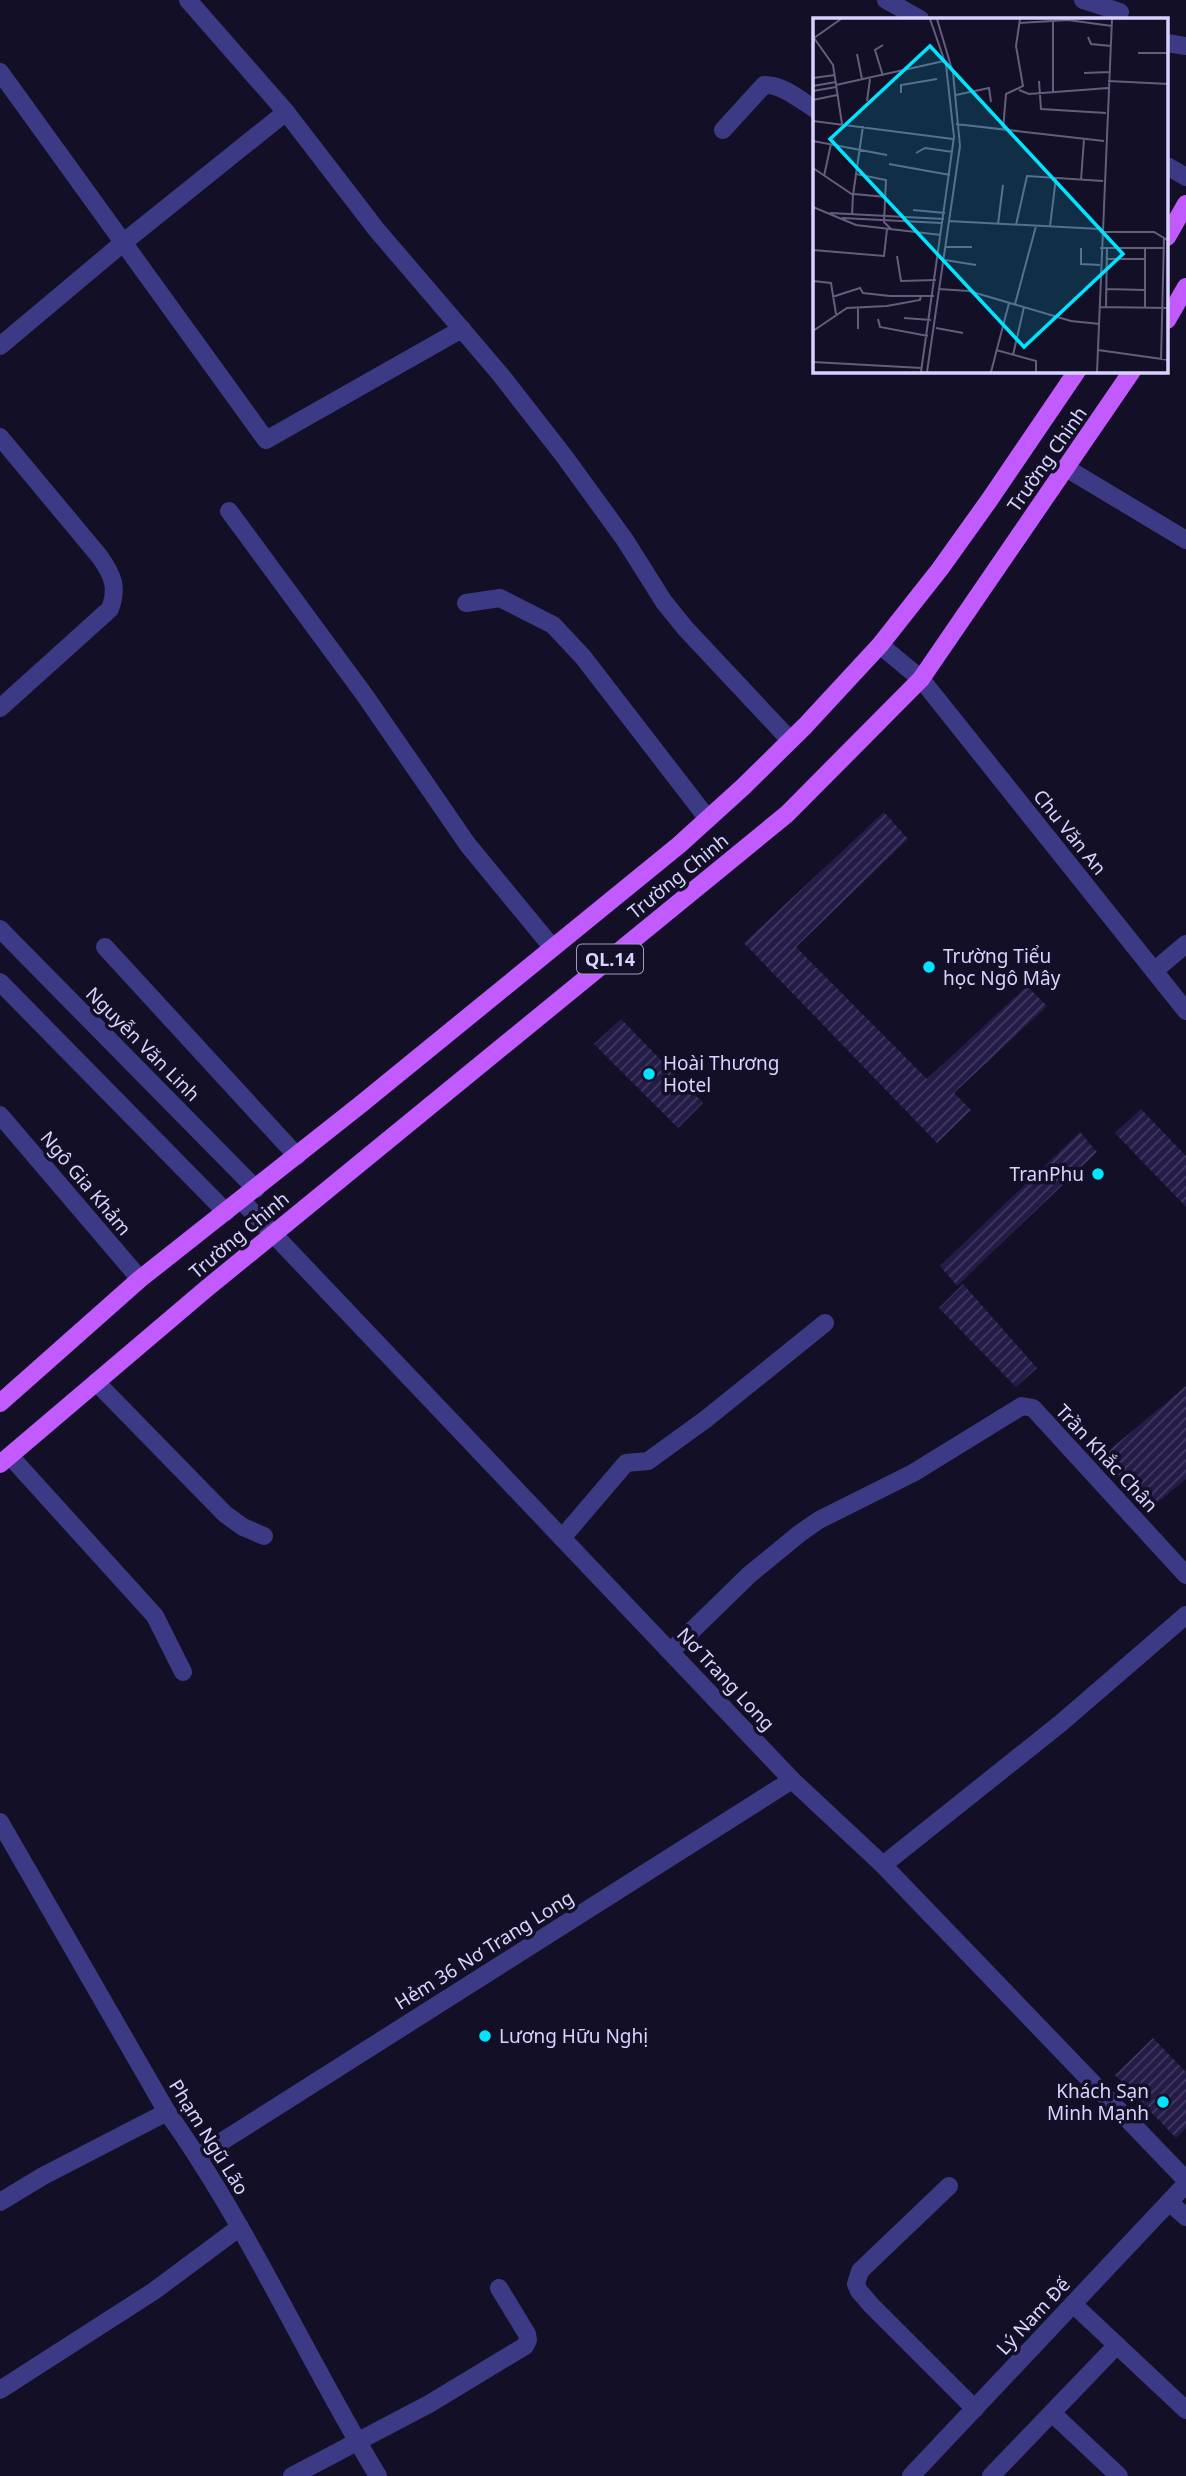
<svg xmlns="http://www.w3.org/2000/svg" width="1186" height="2476" viewBox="0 0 1186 2476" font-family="'Noto Sans',sans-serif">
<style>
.building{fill:url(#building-hatch)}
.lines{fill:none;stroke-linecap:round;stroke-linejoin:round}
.minor{stroke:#3d3a85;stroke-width:18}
.major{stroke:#c25bff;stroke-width:18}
.poi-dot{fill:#00e5ff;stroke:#130f26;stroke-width:2.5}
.labels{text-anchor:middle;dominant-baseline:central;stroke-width:7;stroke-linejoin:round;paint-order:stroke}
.shield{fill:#130f26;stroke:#9e99be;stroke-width:2}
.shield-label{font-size:18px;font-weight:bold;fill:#d9d4ff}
.street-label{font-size:19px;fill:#d9d4ff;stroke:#130f26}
.poi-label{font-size:19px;fill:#d9d4ff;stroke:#130f26;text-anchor:start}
.inset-road{fill:none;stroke:#625e7d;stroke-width:2}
.view{fill:#00e5ff;fill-opacity:0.15;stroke:#00e5ff;stroke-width:3.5}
.inset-edge{fill:none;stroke:#d9d4ff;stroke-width:3.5}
</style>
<defs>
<pattern id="building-hatch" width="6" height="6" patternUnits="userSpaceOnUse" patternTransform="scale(1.75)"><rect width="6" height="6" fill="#241b47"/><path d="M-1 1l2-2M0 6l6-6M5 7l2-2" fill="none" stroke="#433b63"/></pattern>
</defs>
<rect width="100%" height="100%" fill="#130f26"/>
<g class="building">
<path d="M884,812L908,839L796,947L927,1079L1027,986L1047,1006L954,1093L971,1110L937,1143L744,943Z"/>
<path d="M621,1019L703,1103L678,1128L594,1044Z"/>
<path d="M1141,1109L1186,1156V1207L1115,1133Z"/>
<path d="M1080,1132L1097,1152L957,1286L940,1266Z"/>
<path d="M963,1284L1037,1368L1016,1387L939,1308Z"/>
<path d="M1186,1386V1479L1147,1511L1100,1458Z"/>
<path d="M1153,2038L1186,2072V2128L1176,2138L1115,2075Z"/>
</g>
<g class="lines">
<g class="minor">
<path d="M188,0L286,112L376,229L500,374L564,456L625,540L664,602L685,628L790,740"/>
<path d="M886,0L920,19"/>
<path d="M1083,0L1120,12"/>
<path d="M1167,43L1186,46"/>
<path d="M0,72L266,440L462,329"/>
<path d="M723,130L764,85C782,84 800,100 815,109"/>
<path d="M1167,166L1186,177"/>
<path d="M0,346L124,242L286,112"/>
<path d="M0,437L100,557C113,576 118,587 110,609L0,708"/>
<path d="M1066,468L1186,540"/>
<path d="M229,511L366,697L468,845L552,947"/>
<path d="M466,603L500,598L553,625L583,657L708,819"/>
<path d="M880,645L921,679L1186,1011"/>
<path d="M0,929L256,1189"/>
<path d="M105,947L297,1156"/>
<path d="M1154,971L1186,944"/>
<path d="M0,982L226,1212"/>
<path d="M0,1115L140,1279"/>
<path d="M241,1200L792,1780L883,1865L1186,2180"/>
<path d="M96,1382L225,1514L243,1527L264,1536"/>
<path d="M10,1456L155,1616L183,1672"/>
<path d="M562,1538L626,1463L648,1461L706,1419L825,1323"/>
<path d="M671,1651L749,1575L799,1534L819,1520L913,1473L1022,1406L1033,1408L1186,1575"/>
<path d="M0,1822L167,2112C249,2227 305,2356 378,2476"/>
<path d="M883,1865L1061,1723L1186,1615"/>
<path d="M199,2156L792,1780"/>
<path d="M949,2186L860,2271L856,2284L859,2291L871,2305L975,2409"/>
<path d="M0,2202L43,2176L167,2112"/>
<path d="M1169,2202L1186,2217"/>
<path d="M1073,2304L1186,2410"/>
<path d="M0,2390L154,2291L240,2227"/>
<path d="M1052,2413L1119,2476"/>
<path d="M292,2476L429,2404L525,2346L528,2340L527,2334L499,2288"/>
<path d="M911,2476L1186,2184"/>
<path d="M991,2476L1117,2345"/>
</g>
<g class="major">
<path d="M1167,237L1186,204"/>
<path d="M1167,320L1186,287"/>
<path d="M0,1403L140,1279L360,1105L679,845L743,787L805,726L880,645L940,569L990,499L1077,371"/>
<path d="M0,1464L206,1289L787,814L921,679L1132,371"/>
</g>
</g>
<g class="poi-dot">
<circle cx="929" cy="967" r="7"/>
<circle cx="649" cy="1074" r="7"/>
<circle cx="1098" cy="1174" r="7"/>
<circle cx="485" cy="2036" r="7"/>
<circle cx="1163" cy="2102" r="7"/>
</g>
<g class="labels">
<rect class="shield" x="577" y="944.5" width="66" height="29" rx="5"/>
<g class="shield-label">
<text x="610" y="959">QL.14</text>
</g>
<g class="street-label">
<text transform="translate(1047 459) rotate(-55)">Trường Chinh</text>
<text transform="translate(1070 832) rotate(51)">Chu Văn An</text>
<text transform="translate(678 876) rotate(-39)">Trường Chinh</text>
<text transform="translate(143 1044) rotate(45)">Nguyễn Văn Linh</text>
<text transform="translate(86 1183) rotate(50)">Ngô Gia Khảm</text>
<text transform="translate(239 1235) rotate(-40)">Trường Chinh</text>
<text transform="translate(1107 1458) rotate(47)">Trần Khắc Chân</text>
<text transform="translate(726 1679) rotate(47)">Nơ Trang Long</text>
<text transform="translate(484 1950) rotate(-32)">Hẻm 36 Nơ Trang Long</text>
<text transform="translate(209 2137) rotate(58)">Phạm Ngũ Lão</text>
<text transform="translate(1033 2316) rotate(-47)">Lý Nam Đế</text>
</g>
<g class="poi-label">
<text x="943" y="956">Trường Tiểu<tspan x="943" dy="22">học Ngô Mây</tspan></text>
<text x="663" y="1063">Hoài Thương<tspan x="663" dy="22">Hotel</tspan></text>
<text x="1084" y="1174" text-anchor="end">TranPhu</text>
<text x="499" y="2036">Lương Hữu Nghị</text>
<text x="1149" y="2091" text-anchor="end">Khách Sạn<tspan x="1149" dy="22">Minh Mạnh</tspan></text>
</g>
</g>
<g transform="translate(813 18)">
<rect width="355" height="355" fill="#130f26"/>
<path class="inset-road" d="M240,4V74M206,5L255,2L299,8M275,19L278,26L298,28M1,20L20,47L29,106M1,20L28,1M325,35H356M44,36L49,61M271,55L296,54M70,58L62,32L70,27M0,60L22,57M226,63L228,91L293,95M295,63L356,66M23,67L131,43M0,68L23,64M206,72L216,76L295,70M0,73L23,69M88,75V67L124,61M143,77L176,70L178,84M0,82L24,77M54,83L57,61M0,103L140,121M143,106L291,123M190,112L193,76L210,68L203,28L207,1M0,123L74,137M103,135L112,130L140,134M76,146L137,157M0,150L40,177L39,197M43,156L73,162L71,204L78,211M11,158L18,126M268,162L271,121M41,176L73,179M40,177L50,108M0,189L43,207L128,217M100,192L132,195M17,195L131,201M29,200L128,205M135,203L287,211M185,206L190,167M203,207L214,158L290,163M237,208L243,160M287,214H341L356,223M133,229H159M268,230V246L287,247M287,230H350M0,232L71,238L74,211M84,238L88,263L123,262M294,241H332M132,242L163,247M0,263L18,265L23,296M125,271L156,273L258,303L287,306M294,271L332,272M19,279L47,270L50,275L77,278H121M202,286L223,208M45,289V311M287,289L356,290M293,289L294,230M332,290V230M91,300L118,302M65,301L67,309L115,318M123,310L150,315M0,313L34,290L74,288L107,282L108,277M183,332L223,343V354M285,332L356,342M200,337L211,289M348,342L351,220M0,344L109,350M108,354L141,119L133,47L117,1M114,354L147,128L140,55L124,1M178,354L196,285M284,354L299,1"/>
<path class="view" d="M117,28L310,236L211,329L17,121Z"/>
<rect width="355" height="355" class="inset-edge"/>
</g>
</svg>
